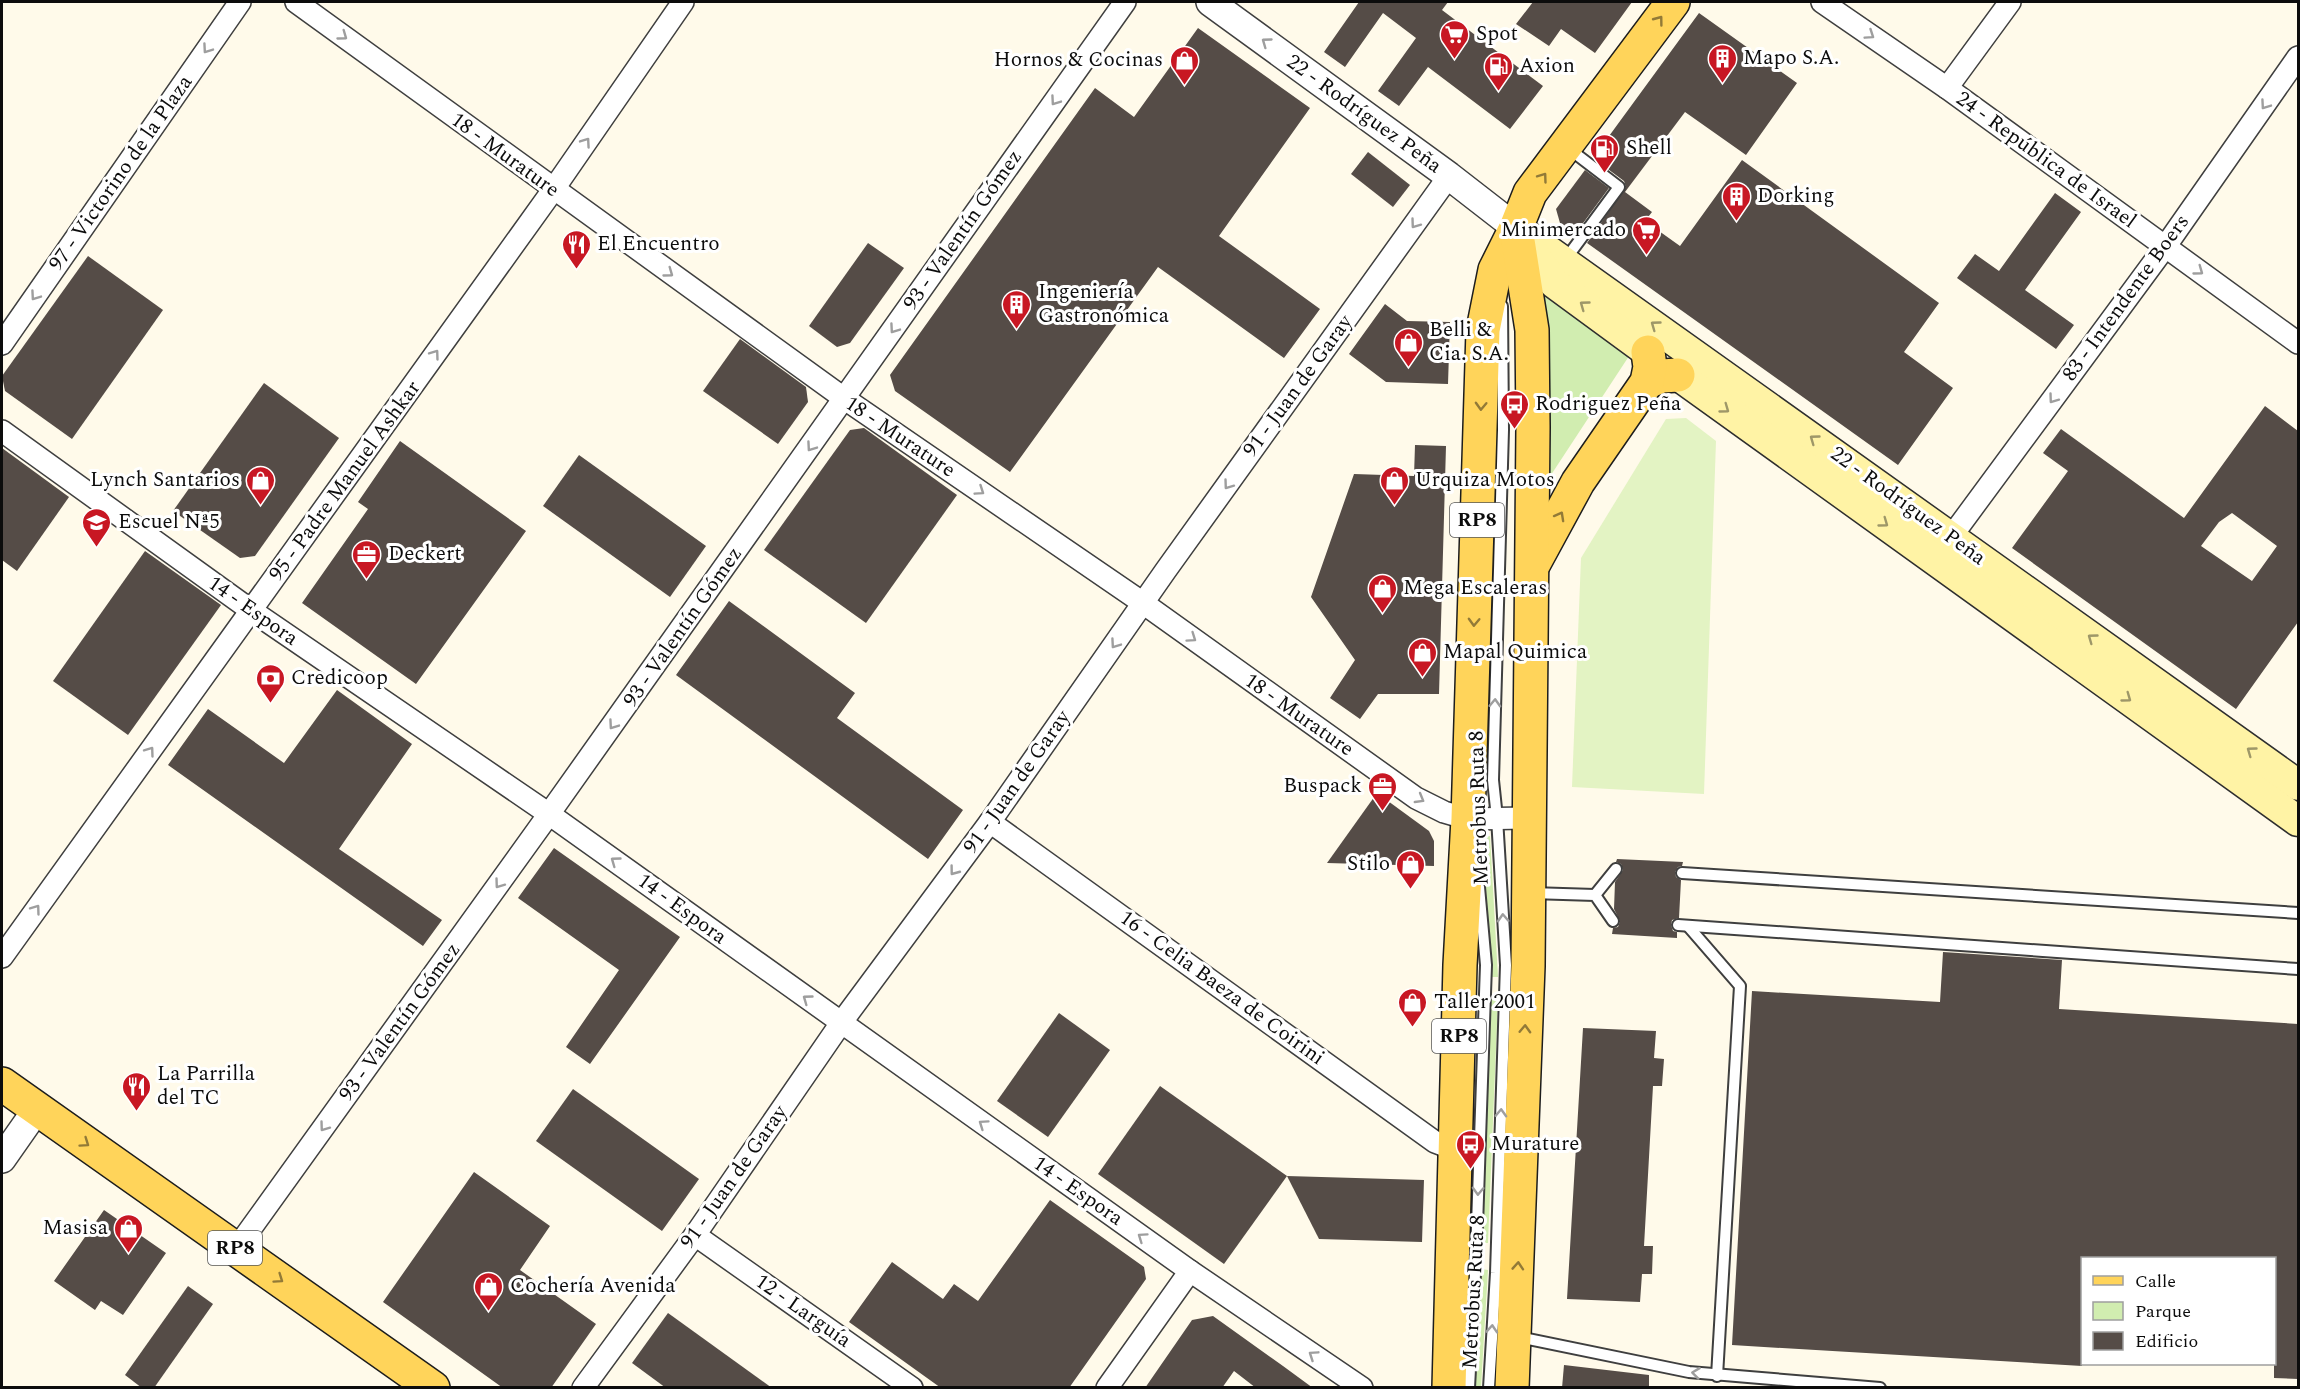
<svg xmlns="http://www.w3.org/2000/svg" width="2300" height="1389" viewBox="0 0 2300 1389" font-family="Spectral,serif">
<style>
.green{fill:#d1edb0}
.pitch{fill:#e3f3c3}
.building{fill:#554c47;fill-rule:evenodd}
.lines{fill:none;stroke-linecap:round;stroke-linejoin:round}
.service-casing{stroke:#3f3f3f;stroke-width:14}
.minor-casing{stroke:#3f3f3f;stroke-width:24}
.tertiary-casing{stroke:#3f3f3f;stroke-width:30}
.secondary-casing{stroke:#2e2e2e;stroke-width:33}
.primary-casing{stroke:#1d1d1d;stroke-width:36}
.service{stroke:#fff;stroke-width:10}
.minor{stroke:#fff;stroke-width:21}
.tertiary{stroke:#fff;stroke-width:27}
.secondary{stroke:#fff3a5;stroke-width:30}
.primary{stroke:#ffd45a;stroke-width:33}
.oneway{stroke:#927a37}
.oneway2{stroke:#9e9e9e}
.oneway3{stroke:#9e9768}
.labels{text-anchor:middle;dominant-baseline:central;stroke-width:6;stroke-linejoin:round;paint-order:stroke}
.shield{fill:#fff;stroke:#555;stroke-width:1.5}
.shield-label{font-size:20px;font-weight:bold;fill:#0c0c0c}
.poi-label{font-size:21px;fill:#0c0c0c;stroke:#fff;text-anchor:start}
.street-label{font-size:21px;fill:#0c0c0c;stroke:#fff}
</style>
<rect width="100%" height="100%" fill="#fffaea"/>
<g class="green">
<path d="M1553,294L1631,353L1549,478L1542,295Z"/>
<path d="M1490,836L1498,977H1491L1483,837Z"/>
<path d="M1491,999H1498L1488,1243H1482Z"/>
<path d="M1481,1269L1488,1270L1481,1387H1475Z"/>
</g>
<path class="pitch" d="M1686,418L1716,441L1704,794L1572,787L1581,558L1666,419Z"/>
<g class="building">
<path d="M1359,2H1448L1442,10L1543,86L1510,129L1428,67L1399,106L1378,91L1416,38L1383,13L1345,67L1324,52Z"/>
<path d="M1533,2H1632L1595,53L1561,29L1549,46L1516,24Z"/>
<path d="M1699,13L1797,83L1746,155L1685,112L1625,192L1652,212L1645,221L1680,246L1742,160L1939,303L1904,352L1953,388L1898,465L1587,243L1626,187L1624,181L1593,158Z"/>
<path d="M1198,28L1310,108L1219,236L1320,309L1284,358L1158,267L1010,472L895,391L890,375L1095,88L1134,117Z"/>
<path d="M1368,152L1410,185L1393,207L1351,174Z"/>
<path d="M1585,170L1609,188L1575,234L1560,223L1556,209Z"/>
<path d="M2055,193L2081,212L2025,290L2074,325L2056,349L1957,278L1975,254L1999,271Z"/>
<path d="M868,243L904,268L850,343L837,347L809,326Z"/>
<path d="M88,256L163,310L72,439L5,391L2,376Z"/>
<path d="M1385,304L1407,321L1450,322L1448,384L1386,382L1349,354Z"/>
<path d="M740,339L806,387L808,402L778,444L703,391Z"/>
<path d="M264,383L339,438L255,556L240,558L173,511Z"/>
<path d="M2265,406L2298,431V622L2236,709L2012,548L2068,471L2043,453L2061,429L2184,518ZM2232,513L2277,546L2252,581L2201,546L2219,522Z"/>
<path d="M864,428L957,495L866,623L764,550L850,430Z"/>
<path d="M400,441L526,531L416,684L302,603L368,509L358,502Z"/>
<path d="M1415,445L1446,446L1439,694H1378L1360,719L1330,698L1355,660L1311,597L1354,474L1414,476Z"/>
<path d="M2,448L69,497L17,571L2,560Z"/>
<path d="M579,455L706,546L670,597L543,506Z"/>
<path d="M145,551L221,605L128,735L53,681Z"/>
<path d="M729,601L855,693L837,718L963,810L928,859L676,675Z"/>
<path d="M337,690L412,744L339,849L442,920L423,946L168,765L208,709L284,763Z"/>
<path d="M1377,793L1429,831L1434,841V866L1327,863Z"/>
<path d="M554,848L680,937L590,1064L566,1047L619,970L518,898Z"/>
<path d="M1617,859L1683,862L1682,866L1678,867L1675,872L1676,877L1681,880L1679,918L1672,920L1671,925L1673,931L1677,932V938L1612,934L1613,928L1618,927L1620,921L1614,909L1615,882L1623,870L1621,864L1616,862Z"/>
<path d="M1943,952L2062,960L2059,1009L2298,1024V1379L2274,1378V1258H2082V1366L1732,1345L1752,991L1940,1002Z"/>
<path d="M1059,1013L1110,1050L1048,1137L997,1101Z"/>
<path d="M1583,1028L1656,1031L1654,1058L1664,1059L1662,1086H1653L1644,1246H1653L1652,1274H1642L1640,1302L1567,1299Z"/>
<path d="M1160,1086L1287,1176L1224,1264L1098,1174Z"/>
<path d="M573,1089L699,1179L662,1231L536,1141Z"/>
<path d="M474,1172L550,1226L520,1270L596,1324L551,1388H503L383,1302Z"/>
<path d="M1287,1176L1424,1180L1422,1242L1319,1239Z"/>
<path d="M1050,1200L1144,1267L1146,1279L1069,1388H941L849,1322L892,1262L943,1299L954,1284L978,1301Z"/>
<path d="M104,1210L166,1253L123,1315L101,1301L95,1310L54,1281Z"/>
<path d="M188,1286L213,1304L154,1388H142L125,1375Z"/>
<path d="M668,1313L772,1388H666L632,1363Z"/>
<path d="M1213,1316L1283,1366L1313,1388H1256L1234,1371L1222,1388H1145L1192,1320Z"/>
<path d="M1564,1365L1649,1375V1388H1562Z"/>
</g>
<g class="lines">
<defs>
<g id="service">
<path d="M1565,260L1619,187L1568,148"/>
<path d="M1682,873L2298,913"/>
<path d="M1531,893L1595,895L1613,921"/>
<path d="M1595,895L1616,869"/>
<path d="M1678,925L2298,969"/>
<path d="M1688,926L1740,986L1717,1376"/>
<path d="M1519,1337L1689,1372L1880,1388"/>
<path d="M1469,1388L1476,1255L1486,965L1479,887"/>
<path d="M1489,1388L1496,1273L1506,965L1497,818L1493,780L1503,430L1502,306"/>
</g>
<g id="minor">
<path d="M296,2L845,399L1143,603L1416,798L1444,812L1468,819L1528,818"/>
<path d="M1822,2L1947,88L2298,343"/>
<path d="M1947,88L2010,2"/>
<path d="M2,344L240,2"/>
<path d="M2,431L252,611L549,814L1190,1271L1362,1388"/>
<path d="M1951,537L2165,247L2298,57"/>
<path d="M990,822L1435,1142L1456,1150"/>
<path d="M2,957L553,190L683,2"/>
<path d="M695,1235L912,1388"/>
<path d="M236,1249L549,814L1125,2"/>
<path d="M583,1388L695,1235L841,1023L990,822L1166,570L1449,176"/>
<path d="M1107,1388L1190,1271"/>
</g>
<g id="tertiary">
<path d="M1210,2L1449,176L1516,228"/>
<path d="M2,1159L37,1109"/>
</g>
<g id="secondary">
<path d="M1516,228L2298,785"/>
<path d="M1528,246L1554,283L1648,352"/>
<path d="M1678,375L2298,821"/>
</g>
<g id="primary">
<path d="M1647,382L1662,376L1678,375"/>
<path d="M1534,563L1578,482L1647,382L1650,367L1648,352"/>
<path d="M2,1084L433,1388"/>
<path d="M1449,1388L1460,965L1468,819L1483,330L1495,270L1516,228L1530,193L1673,2"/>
<path d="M1512,1388L1528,966L1533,427L1532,330L1516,228"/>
</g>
</defs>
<use href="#service" class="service-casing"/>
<use href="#minor" class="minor-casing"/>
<use href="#tertiary" class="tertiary-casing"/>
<use href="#secondary" class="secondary-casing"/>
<use href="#primary" class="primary-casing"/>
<use href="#service" class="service"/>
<use href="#minor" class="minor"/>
<use href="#tertiary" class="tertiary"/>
<use href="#secondary" class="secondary"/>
<use href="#primary" class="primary"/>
</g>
<defs><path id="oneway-chevron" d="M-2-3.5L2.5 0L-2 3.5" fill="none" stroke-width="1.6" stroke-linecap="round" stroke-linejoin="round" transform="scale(1.5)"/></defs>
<g class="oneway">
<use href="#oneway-chevron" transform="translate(1659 20) rotate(-53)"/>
<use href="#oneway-chevron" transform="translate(1543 177) rotate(-54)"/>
<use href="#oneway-chevron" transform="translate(1481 406) rotate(92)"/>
<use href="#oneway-chevron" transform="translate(1560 516) rotate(-61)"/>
<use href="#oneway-chevron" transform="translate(1474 622) rotate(92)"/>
<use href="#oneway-chevron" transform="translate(1525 1029) rotate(-88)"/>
<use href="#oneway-chevron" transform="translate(85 1143) rotate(35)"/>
<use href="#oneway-chevron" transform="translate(1518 1266) rotate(-86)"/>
<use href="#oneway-chevron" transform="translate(279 1279) rotate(35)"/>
</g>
<g class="oneway2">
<use href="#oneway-chevron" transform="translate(1870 35) rotate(34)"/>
<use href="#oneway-chevron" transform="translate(343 36) rotate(36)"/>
<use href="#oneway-chevron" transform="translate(1266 42) rotate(-144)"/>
<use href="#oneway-chevron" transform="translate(207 49) rotate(125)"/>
<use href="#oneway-chevron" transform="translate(1055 101) rotate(125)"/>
<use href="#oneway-chevron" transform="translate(2265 105) rotate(125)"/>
<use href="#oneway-chevron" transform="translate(586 142) rotate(-55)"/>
<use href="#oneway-chevron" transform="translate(1415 224) rotate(126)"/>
<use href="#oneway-chevron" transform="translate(2199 271) rotate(36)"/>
<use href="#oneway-chevron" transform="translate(669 273) rotate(36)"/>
<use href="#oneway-chevron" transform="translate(35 296) rotate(125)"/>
<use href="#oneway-chevron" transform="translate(894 329) rotate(125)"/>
<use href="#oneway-chevron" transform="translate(435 354) rotate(-54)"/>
<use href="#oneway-chevron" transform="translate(2053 399) rotate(126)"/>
<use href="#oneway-chevron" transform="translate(811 447) rotate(125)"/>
<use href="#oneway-chevron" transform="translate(1228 485) rotate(126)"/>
<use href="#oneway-chevron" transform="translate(980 491) rotate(34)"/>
<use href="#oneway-chevron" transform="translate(1192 638) rotate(35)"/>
<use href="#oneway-chevron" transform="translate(1115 644) rotate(125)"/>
<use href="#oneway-chevron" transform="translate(1495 703) rotate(-88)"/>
<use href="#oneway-chevron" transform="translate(613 725) rotate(125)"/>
<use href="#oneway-chevron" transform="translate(150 751) rotate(-54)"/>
<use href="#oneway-chevron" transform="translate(1420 799) rotate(30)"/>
<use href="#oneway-chevron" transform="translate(615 861) rotate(-144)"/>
<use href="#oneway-chevron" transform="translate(954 871) rotate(127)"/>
<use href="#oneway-chevron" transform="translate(499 884) rotate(126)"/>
<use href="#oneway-chevron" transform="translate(36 909) rotate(-54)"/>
<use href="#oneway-chevron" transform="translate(1503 918) rotate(-93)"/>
<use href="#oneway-chevron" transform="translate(807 999) rotate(-144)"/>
<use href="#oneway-chevron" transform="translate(1501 1113) rotate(-88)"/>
<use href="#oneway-chevron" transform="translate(983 1124) rotate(-145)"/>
<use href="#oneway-chevron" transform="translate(324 1127) rotate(126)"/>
<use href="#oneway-chevron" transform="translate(1478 1191) rotate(92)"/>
<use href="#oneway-chevron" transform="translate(1142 1237) rotate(-145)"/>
<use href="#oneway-chevron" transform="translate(1492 1329) rotate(-86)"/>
<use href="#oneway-chevron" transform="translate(1313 1355) rotate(-146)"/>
<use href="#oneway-chevron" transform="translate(1696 1373) rotate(-173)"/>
</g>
<g class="oneway3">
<use href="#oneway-chevron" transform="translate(1584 305) rotate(-144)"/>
<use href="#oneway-chevron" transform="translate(1655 325) rotate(-144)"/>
<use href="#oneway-chevron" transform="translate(1725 409) rotate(36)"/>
<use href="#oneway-chevron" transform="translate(1814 439) rotate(-144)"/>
<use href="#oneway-chevron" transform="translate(1884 523) rotate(36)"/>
<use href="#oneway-chevron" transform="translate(2092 638) rotate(-144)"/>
<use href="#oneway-chevron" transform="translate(2127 698) rotate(36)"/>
<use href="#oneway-chevron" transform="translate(2251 751) rotate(-144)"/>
</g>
<defs>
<symbol id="supermarket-pin" viewBox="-11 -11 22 30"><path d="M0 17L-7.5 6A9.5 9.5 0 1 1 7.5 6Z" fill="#c81723" stroke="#fff"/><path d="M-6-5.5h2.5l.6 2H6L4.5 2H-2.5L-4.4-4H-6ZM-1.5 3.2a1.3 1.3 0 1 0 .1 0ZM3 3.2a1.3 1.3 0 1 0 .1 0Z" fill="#fff"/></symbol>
<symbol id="building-pin" viewBox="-11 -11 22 30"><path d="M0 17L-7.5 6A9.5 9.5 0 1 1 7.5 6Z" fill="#c81723" stroke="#fff"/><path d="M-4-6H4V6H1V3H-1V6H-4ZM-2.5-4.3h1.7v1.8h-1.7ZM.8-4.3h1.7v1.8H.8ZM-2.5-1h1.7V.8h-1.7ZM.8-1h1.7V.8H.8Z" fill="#fff"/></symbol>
<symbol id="shop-pin" viewBox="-11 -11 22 30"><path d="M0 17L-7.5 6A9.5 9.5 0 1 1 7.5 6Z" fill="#c81723" stroke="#fff"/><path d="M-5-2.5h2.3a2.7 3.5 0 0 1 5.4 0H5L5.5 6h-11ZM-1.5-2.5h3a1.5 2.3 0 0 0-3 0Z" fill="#fff"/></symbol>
<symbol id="fuel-pin" viewBox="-11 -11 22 30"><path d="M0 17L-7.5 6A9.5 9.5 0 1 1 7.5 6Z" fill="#c81723" stroke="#fff"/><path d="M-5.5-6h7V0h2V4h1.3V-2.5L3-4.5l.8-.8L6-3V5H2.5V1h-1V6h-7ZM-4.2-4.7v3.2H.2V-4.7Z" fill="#fff"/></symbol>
<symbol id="restaurant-pin" viewBox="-11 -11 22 30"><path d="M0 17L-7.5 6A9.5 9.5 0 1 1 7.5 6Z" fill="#c81723" stroke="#fff"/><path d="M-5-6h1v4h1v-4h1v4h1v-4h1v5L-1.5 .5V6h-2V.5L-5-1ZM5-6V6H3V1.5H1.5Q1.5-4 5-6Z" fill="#fff"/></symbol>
<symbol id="bus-pin" viewBox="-11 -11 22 30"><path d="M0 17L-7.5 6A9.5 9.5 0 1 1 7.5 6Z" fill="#c81723" stroke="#fff"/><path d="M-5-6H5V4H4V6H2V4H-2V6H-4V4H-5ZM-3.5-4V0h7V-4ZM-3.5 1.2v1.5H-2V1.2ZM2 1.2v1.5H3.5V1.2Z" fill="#fff"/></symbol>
<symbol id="school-pin" viewBox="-11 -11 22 30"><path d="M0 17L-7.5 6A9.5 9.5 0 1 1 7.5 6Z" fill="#c81723" stroke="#fff"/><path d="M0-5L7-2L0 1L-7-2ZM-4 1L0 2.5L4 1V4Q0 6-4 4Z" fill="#fff"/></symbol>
<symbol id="office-pin" viewBox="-11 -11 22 30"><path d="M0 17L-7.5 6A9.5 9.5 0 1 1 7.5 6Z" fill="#c81723" stroke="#fff"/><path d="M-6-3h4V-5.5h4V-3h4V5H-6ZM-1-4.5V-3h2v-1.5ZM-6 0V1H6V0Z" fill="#fff"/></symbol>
<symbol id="bank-pin" viewBox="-11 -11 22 30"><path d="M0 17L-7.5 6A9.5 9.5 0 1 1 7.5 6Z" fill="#c81723" stroke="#fff"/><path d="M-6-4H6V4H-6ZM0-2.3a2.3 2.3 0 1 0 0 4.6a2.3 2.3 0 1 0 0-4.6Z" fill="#fff"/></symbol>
</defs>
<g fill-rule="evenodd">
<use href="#supermarket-pin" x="1438" y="18" width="33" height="45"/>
<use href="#building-pin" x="1706" y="42" width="33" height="45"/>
<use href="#shop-pin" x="1168" y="44" width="33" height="45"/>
<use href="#fuel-pin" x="1482" y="50" width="33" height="45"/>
<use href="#fuel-pin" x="1588" y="132" width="33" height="45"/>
<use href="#building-pin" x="1720" y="180" width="33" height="45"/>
<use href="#supermarket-pin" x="1630" y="214" width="33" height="45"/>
<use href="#restaurant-pin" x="560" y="228" width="33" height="45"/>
<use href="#building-pin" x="1000" y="288" width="33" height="45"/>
<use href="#shop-pin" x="1392" y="326" width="33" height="45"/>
<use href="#bus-pin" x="1498" y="388" width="33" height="45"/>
<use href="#shop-pin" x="244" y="464" width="33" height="45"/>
<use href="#shop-pin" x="1378" y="464" width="33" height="45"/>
<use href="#school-pin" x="80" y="506" width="33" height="45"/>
<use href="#office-pin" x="350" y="538" width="33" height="45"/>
<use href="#shop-pin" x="1366" y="572" width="33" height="45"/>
<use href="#shop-pin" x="1406" y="636" width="33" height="45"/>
<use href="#bank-pin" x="254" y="662" width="33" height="45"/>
<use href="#office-pin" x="1366" y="770" width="33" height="45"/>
<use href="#shop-pin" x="1394" y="848" width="33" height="45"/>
<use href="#shop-pin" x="1396" y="986" width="33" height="45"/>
<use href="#restaurant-pin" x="120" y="1070" width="33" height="45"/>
<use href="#bus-pin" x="1454" y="1128" width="33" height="45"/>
<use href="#shop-pin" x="112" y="1212" width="33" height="45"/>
<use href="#shop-pin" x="472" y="1270" width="33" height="45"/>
</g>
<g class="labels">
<g class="shield">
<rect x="1450" y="503" width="54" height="34" rx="4.5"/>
<rect x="1432" y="1019" width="54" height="34" rx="4.5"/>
<rect x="208" y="1231" width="54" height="34" rx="4.5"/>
</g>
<g class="shield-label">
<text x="1477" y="520">RP8</text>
<text x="1459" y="1036">RP8</text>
<text x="235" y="1248">RP8</text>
</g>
<g class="poi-label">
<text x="1476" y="34">Spot</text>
<text x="1743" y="58">Mapo S.A.</text>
<text x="1163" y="60" text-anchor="end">Hornos &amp; Cocinas</text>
<text x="1519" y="66">Axion</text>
<text x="1626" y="148">Shell</text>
<text x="1757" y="196">Dorking</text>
<text x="1626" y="230" text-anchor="end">Minimercado</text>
<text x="597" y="244">El Encuentro</text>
<text x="1038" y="292">Ingeniería<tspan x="1038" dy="24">Gastronómica</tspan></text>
<text x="1429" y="330">Belli &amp;<tspan x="1429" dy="24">Cia. S.A.</tspan></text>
<text x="1535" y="404">Rodriguez Peña</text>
<text x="240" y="480" text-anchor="end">Lynch Santarios</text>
<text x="1415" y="480">Urquiza Motos</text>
<text x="118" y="522">Escuel Nª5</text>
<text x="388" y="554">Deckert</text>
<text x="1403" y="588">Mega Escaleras</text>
<text x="1443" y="652">Mapal Quimica</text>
<text x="291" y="678">Credicoop</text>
<text x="1362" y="786" text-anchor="end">Buspack</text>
<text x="1390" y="864" text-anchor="end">Stilo</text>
<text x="1434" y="1002">Taller 2001</text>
<text x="157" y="1074">La Parrilla<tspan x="157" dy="24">del TC</tspan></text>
<text x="1491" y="1144">Murature</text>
<text x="108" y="1228" text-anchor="end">Masisa</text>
<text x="510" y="1286">Cochería Avenida</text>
</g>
<g class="street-label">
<text transform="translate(1364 114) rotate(36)">22 - Rodríguez Peña</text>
<text transform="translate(505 155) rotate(36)">18 - Murature</text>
<text transform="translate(2046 160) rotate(36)">24 - República de Israel</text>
<text transform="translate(121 173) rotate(-55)">97 - Victorino de la Plaza</text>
<text transform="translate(963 230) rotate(-55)">93 - Valentín Gómez</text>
<text transform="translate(2126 298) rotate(-54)">83 - Intendente Boers</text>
<text transform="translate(1298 386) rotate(-54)">91 - Juan de Garay</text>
<text transform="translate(900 437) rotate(34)">18 - Murature</text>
<text transform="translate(345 481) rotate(-54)">95 - Padre Manuel Ashkar</text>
<text transform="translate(1908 506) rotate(36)">22 - Rodríguez Peña</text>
<text transform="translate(253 611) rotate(35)">14 - Espora</text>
<text transform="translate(683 627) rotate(-55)">93 - Valentín Gómez</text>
<text transform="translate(1299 715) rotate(35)">18 - Murature</text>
<text transform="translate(1017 782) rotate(-55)">91 - Juan de Garay</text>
<text transform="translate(1479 808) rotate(-92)">Metrobus Ruta 8</text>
<text transform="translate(682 909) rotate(36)">14 - Espora</text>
<text transform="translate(1222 988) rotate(36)">16 - Celia Baeza de Coirini</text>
<text transform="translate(400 1022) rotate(-54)">93 - Valentín Gómez</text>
<text transform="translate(734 1177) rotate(-55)">91 - Juan de Garay</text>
<text transform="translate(1078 1191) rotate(35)">14 - Espora</text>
<text transform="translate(1474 1292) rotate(-87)">Metrobus Ruta 8</text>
<text transform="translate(803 1311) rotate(35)">12 - Larguía</text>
</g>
</g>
<rect width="2300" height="1389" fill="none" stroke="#0c0c0c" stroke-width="6"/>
<rect x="2081" y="1257" width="195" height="108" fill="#ffffff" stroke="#9e9e9e" stroke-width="1.5"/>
<rect x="2093" y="1276" width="30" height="9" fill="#ffd45a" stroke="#9e9e9e" stroke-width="1.5"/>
<text x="2135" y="1287" font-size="18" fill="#0c0c0c">Calle</text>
<rect x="2093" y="1302" width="30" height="18" fill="#d1edb0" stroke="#9e9e9e" stroke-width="1.5"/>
<text x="2135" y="1317" font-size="18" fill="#0c0c0c">Parque</text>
<rect x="2093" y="1332" width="30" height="18" fill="#554c47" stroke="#9e9e9e" stroke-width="1.5"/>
<text x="2135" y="1347" font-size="18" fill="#0c0c0c">Edificio</text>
</svg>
